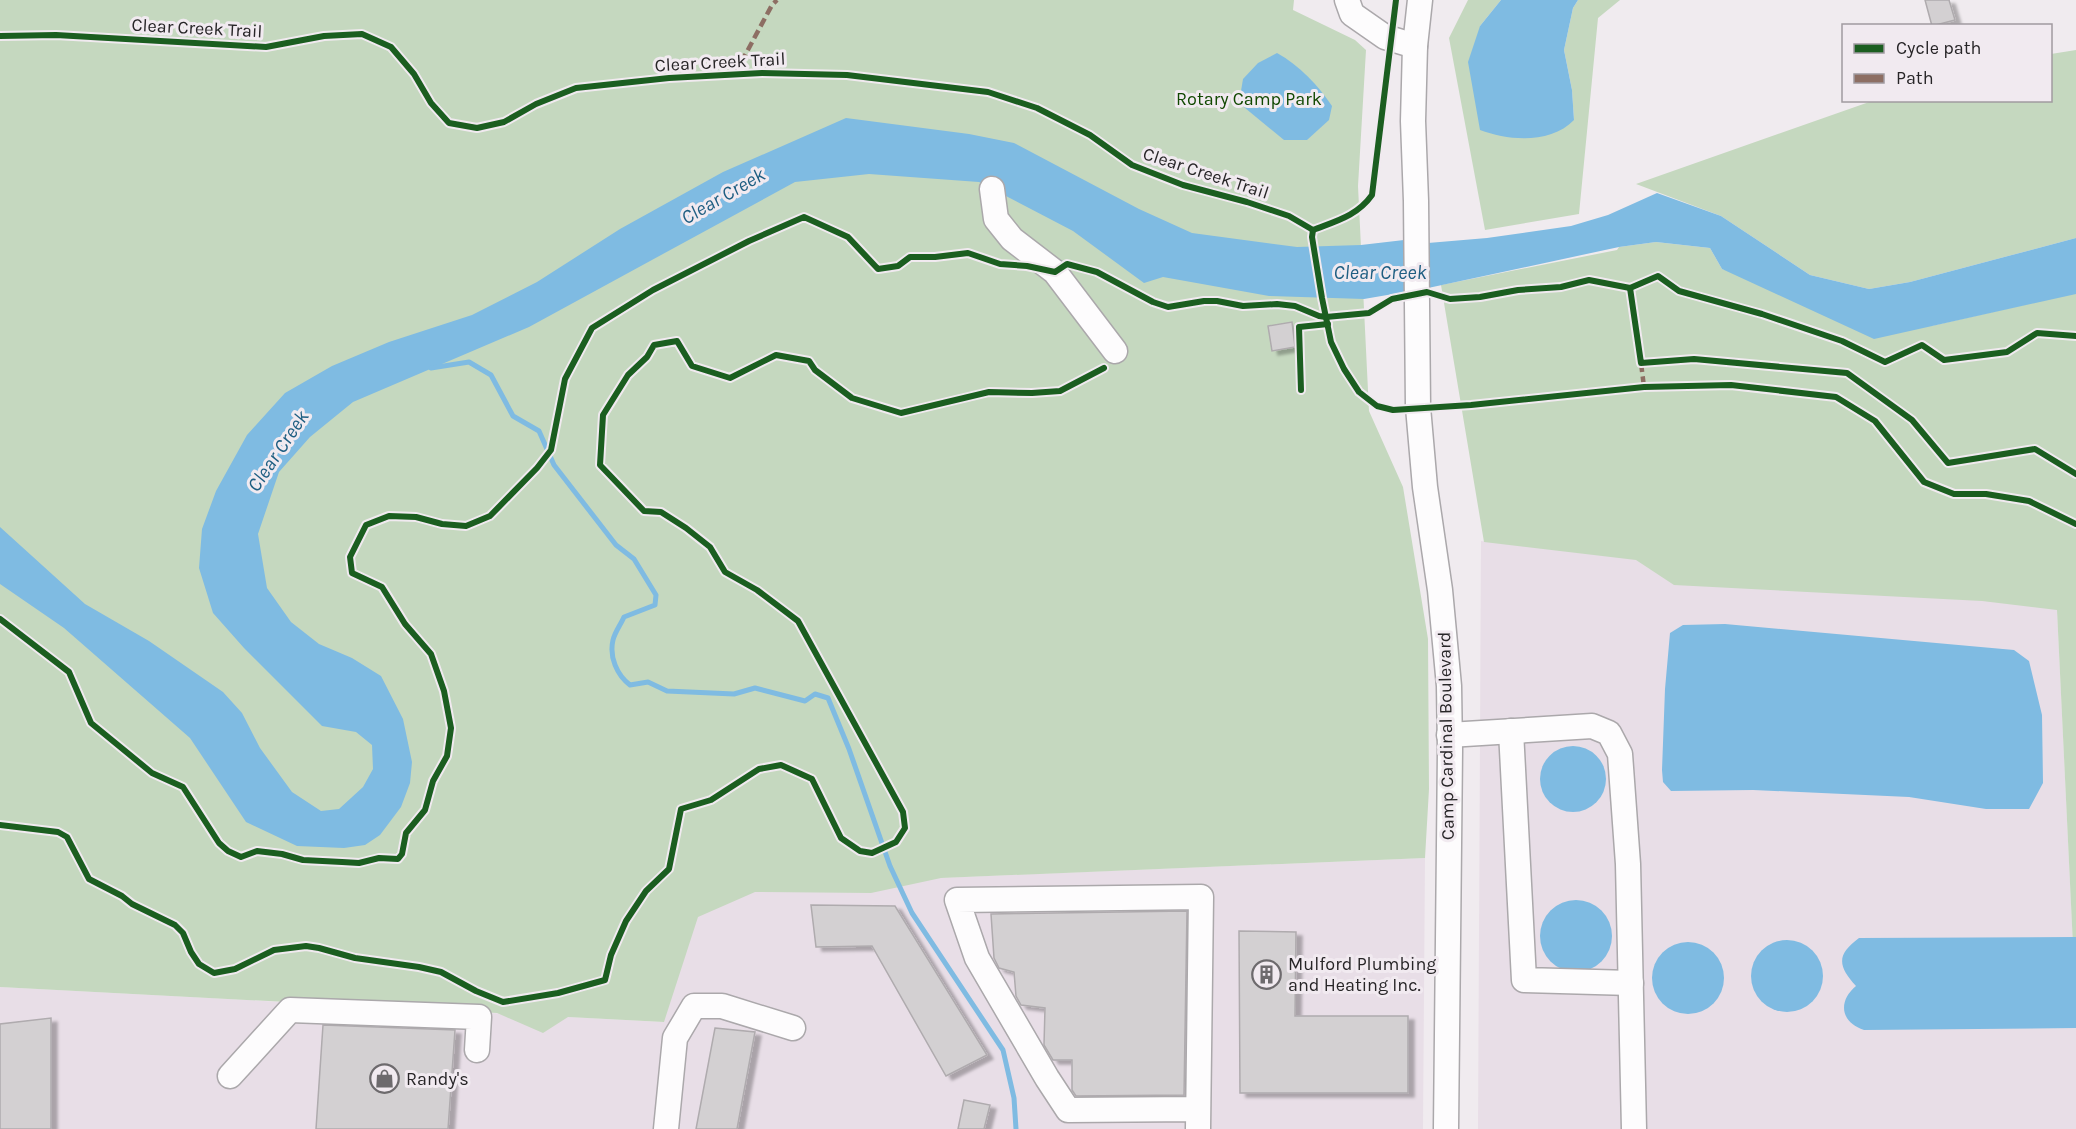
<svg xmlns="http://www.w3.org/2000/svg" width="2076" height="1129" viewBox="0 0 2076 1129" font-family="Karla,sans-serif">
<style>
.built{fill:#e8dee7}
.green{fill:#c5d8bf}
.water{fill:#7fbbe2}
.pier{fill:#f0ebef}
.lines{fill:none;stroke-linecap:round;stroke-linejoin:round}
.stream{stroke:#7fbbe2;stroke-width:5}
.building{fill:#d3d0d2;stroke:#afabae;stroke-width:1.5;filter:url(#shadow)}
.minor-casing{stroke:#aba8ab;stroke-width:27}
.minor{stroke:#fdfcfd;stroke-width:24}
.quiet{stroke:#8d6e63;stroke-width:4.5;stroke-dasharray:9 4.5;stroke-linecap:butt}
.cycleway-casing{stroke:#f1eaf0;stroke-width:10}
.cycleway{stroke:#1b5e20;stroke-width:6}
.labels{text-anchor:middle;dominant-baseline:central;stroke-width:6;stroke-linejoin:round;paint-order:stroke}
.street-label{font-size:18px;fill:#272527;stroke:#f1eaf0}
.park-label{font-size:18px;fill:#104800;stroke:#f1eaf0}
.poi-label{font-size:18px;fill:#272527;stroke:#f1eaf0;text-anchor:start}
.water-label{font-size:20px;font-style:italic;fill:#1e5e82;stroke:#f1eaf0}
</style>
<defs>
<filter id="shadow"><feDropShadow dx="6" dy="4" stdDeviation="1.5" flood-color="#0004"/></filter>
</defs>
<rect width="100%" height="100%" fill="#f0ebef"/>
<g class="built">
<path d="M1481,541L2057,609L2076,1009V1129H1478Z"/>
<path d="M1425,858L1423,1129H0V987L663,1022L673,889Z"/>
</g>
<g class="green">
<path d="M0,0H1294L1293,10L1355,40L1366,50L1358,186L1369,411L1403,487L1428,639L1429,789L1425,858L941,878L871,893L755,892L698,917L664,1022L568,1017L543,1033L497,1013L0,987Z"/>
<path d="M1468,0H1501L1480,26L1574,120L1572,90L1564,50L1573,8L1578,0H1620L1598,18L1579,214L1485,230L1449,38Z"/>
<path d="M2076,50V238L1910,282L1869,289L1810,275L1721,216L1636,184L1872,101L2050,100L2051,54Z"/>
<path d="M1656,242L1710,248L1722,269L1931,326L2076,293V1009L2057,610L1982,601L1674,585L1636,560L1484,542L1441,285L1617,250L1619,247Z"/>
</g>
<g class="water">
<path d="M1501,0H1578L1573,8L1564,50L1572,90L1574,120C1551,144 1509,141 1480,130L1468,62L1480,26Z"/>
<path d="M1277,53C1300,66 1317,84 1332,106L1329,120L1307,140H1284L1239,103L1243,79L1258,63Z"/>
<path d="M846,118L969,134L1014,143L1139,209L1192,233L1297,247L1361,245L1404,240L1428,243L1487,238L1571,226L1608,215L1657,193L1721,216L1810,275L1869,289L1910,282L2076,238V294L1874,339L1722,269L1710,248L1656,242L1619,247L1428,288L1364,299L1269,296L1163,277L1144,283L1073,231L979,182L869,174L795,182L529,327L353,402L310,437L279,472L258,534L267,588L291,622L319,644L352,658L381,676L403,719L412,762L410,783L401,807L380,835L365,845L344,848L297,846L246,822L190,738L64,628L0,584V527L85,604L149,641L223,692L242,713L260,748L292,792L321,811L339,809L363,787L373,769L372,745L356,732L322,726L244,648L213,613L199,568L202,529L216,491L247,435L285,393L332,366L389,342L472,315L537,282L620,229L723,172Z"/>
<path d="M1725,624L2014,650L2029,661L2042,715L2043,783L2029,809H1986L1909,797L1753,790L1671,791L1663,782L1662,770L1665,689L1670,633L1683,625Z"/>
<circle cx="1573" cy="779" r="33"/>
<circle cx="1576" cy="936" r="36"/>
<path d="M2076,937V1028L1864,1030C1840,1022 1838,1001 1856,986C1838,966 1836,955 1859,938Z"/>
<circle cx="1787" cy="976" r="36"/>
<circle cx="1688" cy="978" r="36"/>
</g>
<path class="pier" d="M1309,244H1317L1325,298L1318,299Z"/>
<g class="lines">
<path class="stream" d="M431,368L469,362L491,375L513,416L539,431L554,465L616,545L634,559L656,595L655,605L624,617C621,624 615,632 613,640C609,657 617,675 630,685L648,682L667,691L734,694L755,688L805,701L815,694L828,698L849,749L890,866L912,913L1003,1050L1014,1098L1016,1129"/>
</g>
<g class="building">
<path d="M1925,0H1949L1955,20L1932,26Z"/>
<path d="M1292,322L1295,347L1272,351L1268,326Z"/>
<path d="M811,905L895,906L987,1055L946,1076L872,946L816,947Z"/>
<path d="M1187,911L1184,1095L1076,1096L1072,1090V1060H1053L1044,1045L1045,1008L1021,1005L1016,996L1014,972L999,968L994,958L991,914Z"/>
<path d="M1239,931L1296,932L1295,1016H1408V1093H1240Z"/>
<path d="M51,1018V1129H0V1024Z"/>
<path d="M323,1025L455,1030L448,1129H316Z"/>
<path d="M715,1028L755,1032L737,1129H696Z"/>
<path d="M964,1100L990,1105L984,1129H958Z"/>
</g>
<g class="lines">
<defs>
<g id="minor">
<path d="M1347,0L1352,14L1385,37L1415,46"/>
<path d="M1420,0L1415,46L1413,121L1416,201L1418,407L1425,487L1440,590L1449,686L1450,750L1446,1129"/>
<path d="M992,189L996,219L1012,239L1055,272L1115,351"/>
<path d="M1511,731L1524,980L1631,983"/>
<path d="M1449,735L1592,726L1609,733L1620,754L1628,864L1634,1129"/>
<path d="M230,1076L290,1010L479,1017L477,1050"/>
<path d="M666,1129L675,1038L694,1006H722L793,1028"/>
<path d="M1198,1129L1201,897L957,900L977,958L1047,1078L1068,1110L1198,1109"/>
</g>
</defs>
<use href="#minor" class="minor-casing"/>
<use href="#minor" class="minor"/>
<g class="quiet">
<path d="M735,74L772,5L777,0"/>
<path d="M1641,363L1644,387"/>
</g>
<defs>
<g id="cycleway">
<path d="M0,36L56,35L266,47L324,36L362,34L391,47L414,74L431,103L449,123L477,128L504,122L536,104L576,88L669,78L762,73L847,75L988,92L1037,108L1090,135L1132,165L1183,185L1247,202L1289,216L1313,230"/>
<path d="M1313,230L1312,237L1322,298L1331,342L1344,369L1359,392L1377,406L1393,410L1471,405L1644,387L1731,385L1836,397L1875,421L1924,482L1954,494H1986L2029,501L2076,524"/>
<path d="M1313,230C1336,221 1357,216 1372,195L1396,0"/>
<path d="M1630,288L1641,363L1694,359L1847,373L1912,420L1948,463L2035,449L2076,474"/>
<path d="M1630,288L1658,276L1679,291L1762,314L1842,341L1885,362L1922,345L1944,360L2007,352L2037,333L2076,336"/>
<path d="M1301,390L1299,327L1328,324"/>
<path d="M0,619L69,672L91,723L152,773L183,787L219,843L228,851L241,857L257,851L282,854L303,860L342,862L359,863L379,858L398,859L402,854L406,833L425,810L433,781L447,756L451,728L444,691L431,654L405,624L382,587L352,573L350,557L366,525L389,516L416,517L442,524L466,526L490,516L537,468L551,450L565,379L592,328L653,290L749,241L804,217L848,237L878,269L898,266L910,257H935L968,253L1000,264L1027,266L1055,272L1067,264L1097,272L1153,302L1168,307L1204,301H1217L1243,306L1277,304L1295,306L1319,316L1326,317L1369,313L1392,299L1427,292L1450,299L1480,297L1518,290L1561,287L1589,280L1630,288"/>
<path d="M0,825L58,832L67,837L89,879L122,896L132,904L175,925L183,933L191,952L199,964L214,973L235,969L274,950L306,946L319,948L355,958L419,967L441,972L476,991L503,1002L558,993L605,980L611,955L626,921L646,891L669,869L681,809L711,800L759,769L781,765L812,779L841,838L860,851L872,853L896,842L905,828L903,812L798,621L757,590L725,572L710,547L686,528L661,512L644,511L600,465L603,415L628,375L647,357L654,345L677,341L692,366L730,378L776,355L809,361L815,370L852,398L901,413L989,392L1032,393L1060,391L1104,368"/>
</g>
</defs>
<use href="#cycleway" class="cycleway-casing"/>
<use href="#cycleway" class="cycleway"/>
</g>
<defs>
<symbol id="building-ring" viewBox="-11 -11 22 22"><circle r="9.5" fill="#f1eaf0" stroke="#6d6a6d" stroke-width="1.5"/><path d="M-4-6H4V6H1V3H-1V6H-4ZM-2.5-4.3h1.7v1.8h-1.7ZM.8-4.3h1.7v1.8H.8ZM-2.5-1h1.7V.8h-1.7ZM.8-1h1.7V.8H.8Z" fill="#6d6a6d"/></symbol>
<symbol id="shop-ring" viewBox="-11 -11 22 22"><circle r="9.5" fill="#f1eaf0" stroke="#6d6a6d" stroke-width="1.5"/><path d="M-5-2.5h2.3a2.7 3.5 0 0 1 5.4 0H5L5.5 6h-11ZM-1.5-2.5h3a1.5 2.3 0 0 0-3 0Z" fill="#6d6a6d"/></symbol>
</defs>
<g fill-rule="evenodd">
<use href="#building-ring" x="1250" y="958" width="33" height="33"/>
<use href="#shop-ring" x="368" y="1062" width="33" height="33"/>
</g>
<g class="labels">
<g class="street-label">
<text transform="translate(197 28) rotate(3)">Clear Creek Trail</text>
<text transform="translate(720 62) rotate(-3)">Clear Creek Trail</text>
<text transform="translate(1206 173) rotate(18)">Clear Creek Trail</text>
<text transform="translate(1446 736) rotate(-91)">Camp Cardinal Boulevard</text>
</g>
<g class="park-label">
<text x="1249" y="99">Rotary Camp Park</text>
</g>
<g class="poi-label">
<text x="1288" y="964">Mulford Plumbing<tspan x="1288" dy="21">and Heating Inc.</tspan></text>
<text x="406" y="1079">Randy's</text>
</g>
<g class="water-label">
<text transform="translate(723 196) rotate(-30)">Clear Creek</text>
<text x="1380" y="272">Clear Creek</text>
<text transform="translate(278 451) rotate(-56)">Clear Creek</text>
</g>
</g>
<rect x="1842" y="24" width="210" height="78" fill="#f1eaf0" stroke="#a09ba0" stroke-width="1.5"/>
<rect x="1854" y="44" width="30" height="9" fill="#1b5e20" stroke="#a09ba0" stroke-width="1.5"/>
<text x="1896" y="54" font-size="18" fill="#272527">Cycle path</text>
<rect x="1854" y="74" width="30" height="9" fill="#8d6e63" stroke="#a09ba0" stroke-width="1.5"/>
<text x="1896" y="84" font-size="18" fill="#272527">Path</text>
</svg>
